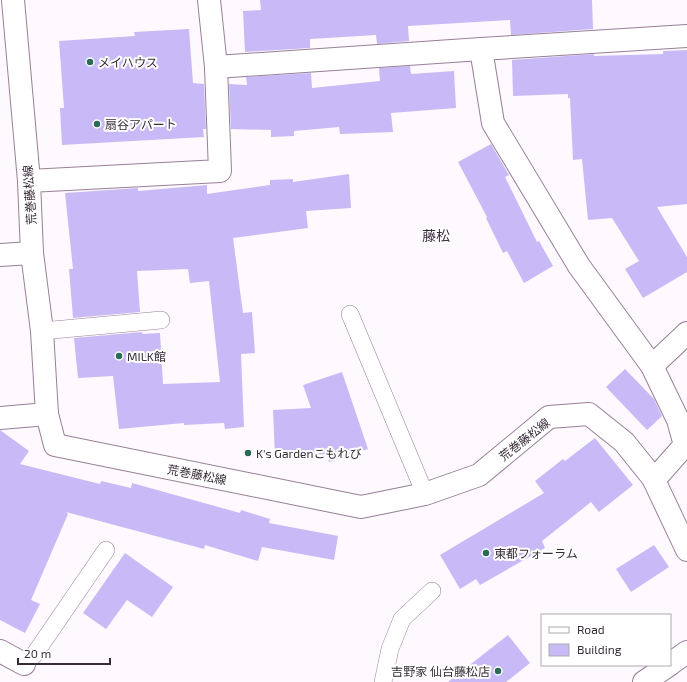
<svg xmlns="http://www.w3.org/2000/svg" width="687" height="682" viewBox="0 0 687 682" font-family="'Exo 2','Noto Sans JP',sans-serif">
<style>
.building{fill:#c8baf6}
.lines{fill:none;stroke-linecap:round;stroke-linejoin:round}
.service-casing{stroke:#987f98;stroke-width:18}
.minor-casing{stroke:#987f98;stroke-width:24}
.primary-casing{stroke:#987f98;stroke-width:24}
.service{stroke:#fff;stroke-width:17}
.minor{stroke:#fff;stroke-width:22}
.primary{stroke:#fff;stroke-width:22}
.poi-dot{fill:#2b6b58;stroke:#fff;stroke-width:1.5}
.labels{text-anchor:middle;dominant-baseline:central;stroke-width:4;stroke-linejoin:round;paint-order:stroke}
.poi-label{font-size:12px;fill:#362b36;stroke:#fff;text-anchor:start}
.street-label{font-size:12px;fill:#362b36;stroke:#fff}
.quarter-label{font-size:14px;fill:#3f2a40;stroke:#fff}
</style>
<rect width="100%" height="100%" fill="#fef9fe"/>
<g class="building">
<path d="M260,0H592L593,29L511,35L510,20L408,26L409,41L377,44L376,35L310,39V48L245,52L243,11L261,10Z"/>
<path d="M189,29L193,83L204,84L206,129H203L204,137L62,145L60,108H64L59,41L135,36L134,32Z"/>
<path d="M687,50V204L657,207L687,257V272L643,298L625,269L639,261L612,218L588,220L582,159L573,160L570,98H568V94L513,96L512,60L594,54V56L663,54V51Z"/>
<path d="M410,66L411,74L454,71L456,108L391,113L393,132L340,134L339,127L294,131V136L271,137V130L231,129L229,84L247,85L246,77L311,73L312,88L380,81L379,68Z"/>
<path d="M491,144L509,175L505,177L537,242L539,241L553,266L524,283L507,251L503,253L486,218L487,217L458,162Z"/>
<path d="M349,174L351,208L306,211L308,228L233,238L243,313L252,312L255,353L241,354L244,427L225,429L224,423L184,425V423L119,429L113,376L78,378L74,338L142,332V334L160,333L163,384L220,382L209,281L190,283L188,269L137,271L140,312L73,318L69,269H73L65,193L138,188V191L207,185V194L270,185V180L293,179V182Z"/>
<path d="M625,369L654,399L662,416L647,430L606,387Z"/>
<path d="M342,372L368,449L329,462L326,454L275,457L273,410L311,408L303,385Z"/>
<path d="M0,430L29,451L20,464L100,484L101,481L131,488L132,483L240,513L241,510L270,519L269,523L338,536L334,560L262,547L258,561L205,545L204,549L66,512L68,514L31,600L40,604L25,633L0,620Z"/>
<path d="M595,438L633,485L599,512L591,502L542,541L545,548L480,585L476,579L460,589L440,555L544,493L535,481L563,459L565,461Z"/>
<path d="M654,545L669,567L631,592L616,569Z"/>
<path d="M125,553L173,587L152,617L127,600L106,629L83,613Z"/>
<path d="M508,635L530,663L506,682H448Z"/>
</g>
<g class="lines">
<defs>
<g id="service">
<path d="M350,314L425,494"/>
<path d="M42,331L161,320"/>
<path d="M24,664L34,655L106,550"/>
<path d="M383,682L390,649L402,619L432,591"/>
</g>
<g id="minor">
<path d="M13,0L29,181L32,253L42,331L47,414L55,445L361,507L425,494L479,475L549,417L589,414L624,442L653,478L687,550"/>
<path d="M209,0L216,67"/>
<path d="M481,49L687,36"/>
<path d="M29,181L220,171L216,67L481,49L493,123L579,266L652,366"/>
<path d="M0,255L32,253"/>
<path d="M0,418L47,414"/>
<path d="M654,480L685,445L678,420L652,366L687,333"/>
<path d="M0,651L24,664"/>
</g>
<g id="primary">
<path d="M670,664L687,652"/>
<path d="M644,682L669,665"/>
</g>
</defs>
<use href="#service" class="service-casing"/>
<use href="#minor" class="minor-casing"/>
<use href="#primary" class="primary-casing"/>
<use href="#service" class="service"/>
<use href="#minor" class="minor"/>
<use href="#primary" class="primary"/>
</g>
<g class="poi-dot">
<circle cx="90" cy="62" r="4"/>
<circle cx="97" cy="124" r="4"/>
<circle cx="119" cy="356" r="4"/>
<circle cx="248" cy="453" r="4"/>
<circle cx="486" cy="553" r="4"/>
<circle cx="498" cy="671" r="4"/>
</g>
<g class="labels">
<g class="poi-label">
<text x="98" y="62">メイハウス</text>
<text x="105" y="124">扇谷アパート</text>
<text x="127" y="356">MILK館</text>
<text x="256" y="453">K's Gardenこもれび</text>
<text x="494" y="553">東都フォーラム</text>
<text x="490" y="671" text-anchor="end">吉野家 仙台藤松店</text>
</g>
<g class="street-label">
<text transform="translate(29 195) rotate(-94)">荒巻藤松線</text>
<text transform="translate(524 439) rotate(-38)">荒巻藤松線</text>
<text transform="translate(197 474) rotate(11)">荒巻藤松線</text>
</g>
<g class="quarter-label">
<text x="436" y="235">藤松</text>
</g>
</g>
<rect x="541" y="614" width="130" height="52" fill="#ffffff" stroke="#afaaaf"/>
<rect x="549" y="627" width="20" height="6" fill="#ffffff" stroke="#afaaaf"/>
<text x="577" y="634" font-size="12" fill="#362b36">Road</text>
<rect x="549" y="644" width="20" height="12" fill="#c8baf6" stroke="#afaaaf"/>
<text x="577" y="654" font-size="12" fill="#362b36">Building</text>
<path d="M18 658v6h92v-6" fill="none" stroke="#362b36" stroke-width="2"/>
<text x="24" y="658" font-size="12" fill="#362b36" stroke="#ffffff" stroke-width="3" paint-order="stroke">20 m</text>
</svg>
